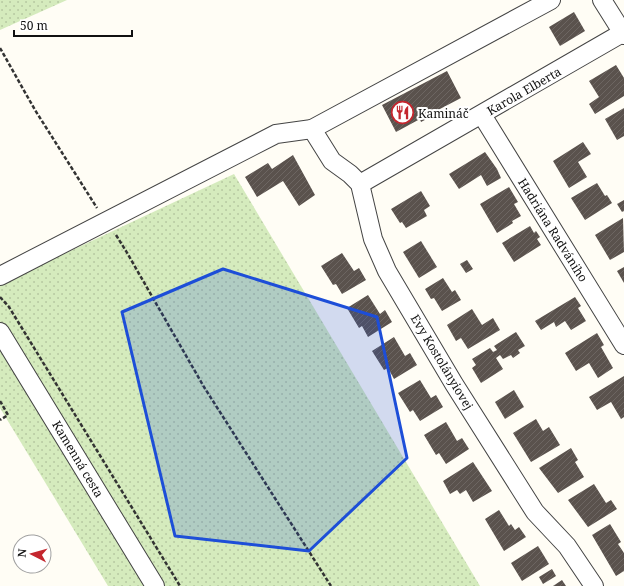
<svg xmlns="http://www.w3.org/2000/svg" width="624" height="586" viewBox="0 0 624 586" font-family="'Noto Serif',serif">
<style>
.park{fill:url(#park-dots)}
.building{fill:url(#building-hatch)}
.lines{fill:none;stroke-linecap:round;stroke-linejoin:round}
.minor-casing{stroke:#444;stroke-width:20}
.path{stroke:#333;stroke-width:2.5;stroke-dasharray:4 2;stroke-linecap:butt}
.minor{stroke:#fff;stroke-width:18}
.marked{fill:#1d4ed8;fill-opacity:0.2;stroke:#1d4ed8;stroke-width:3;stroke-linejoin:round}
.labels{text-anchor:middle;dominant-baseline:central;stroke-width:4;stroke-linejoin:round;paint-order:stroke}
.street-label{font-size:12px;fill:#111;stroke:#fff}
.poi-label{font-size:12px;fill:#111;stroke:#fff;text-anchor:start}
</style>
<defs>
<pattern id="park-dots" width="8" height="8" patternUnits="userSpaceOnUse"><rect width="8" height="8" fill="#d5ebbd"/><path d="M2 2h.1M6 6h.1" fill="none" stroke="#b6c8a1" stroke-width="1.8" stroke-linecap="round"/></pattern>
<pattern id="building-hatch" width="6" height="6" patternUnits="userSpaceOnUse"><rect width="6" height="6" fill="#5a524d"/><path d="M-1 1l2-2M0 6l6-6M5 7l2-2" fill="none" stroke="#6d6662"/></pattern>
</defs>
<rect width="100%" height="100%" fill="#fffdf5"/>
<g class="park">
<path d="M0,0H67L0,30Z"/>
<path d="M234,174L480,586H108L0,408V284Z"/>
</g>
<g class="building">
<path d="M574,12L585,31L560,46L549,27Z"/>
<path d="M616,65L624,78V96L595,114L589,104L599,97L589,81Z"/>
<path d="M447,71L461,98L438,110L440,112L421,122L420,119L396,132L382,105Z"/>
<path d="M624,108V136L617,140L605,119Z"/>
<path d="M583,142L591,154L578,162L587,177L569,188L553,161Z"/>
<path d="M485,152L497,169L501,178L487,186L481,175L459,189L449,174Z"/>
<path d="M293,155L315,195L299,206L283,181L257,197L245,177L268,163L272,169Z"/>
<path d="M597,183L605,196L607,195L612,203L585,220L571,198Z"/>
<path d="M509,187L518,202L514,204L521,216L512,221L513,223L497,233L480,204Z"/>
<path d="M421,191L430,206L424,210L427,216L406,228L402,222L400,223L391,209Z"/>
<path d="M624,200V211L622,212L617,204Z"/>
<path d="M623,218L624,252L610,260L595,235Z"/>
<path d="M530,226L534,233L536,231L540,237L537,239L541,245L514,262L502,243Z"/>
<path d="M421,241L437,267L419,278L403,252Z"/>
<path d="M342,253L354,271L359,268L366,280L342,294L336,284L333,285L321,266Z"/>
<path d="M467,260L473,269L466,273L460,264Z"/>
<path d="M624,267V283L617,271Z"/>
<path d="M443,278L452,292L455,290L461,300L442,311L434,298L431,299L425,289Z"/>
<path d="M368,295L380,314L385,310L392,322L368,337L362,326L359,328L347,308Z"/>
<path d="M575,297L581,306L578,308L586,321L571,330L565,321L556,327L554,322L541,330L535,321Z"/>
<path d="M472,309L482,325L493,318L500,330L468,349L461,338L456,341L447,325Z"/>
<path d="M516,332L525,346L518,350L520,353L513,358L511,355L503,359L500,355L496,358L503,369L481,383L472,368L476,365L472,359L490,348L493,352L497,350L494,346Z"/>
<path d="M597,333L604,345L601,347L613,368L598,378L589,363L576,371L565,353Z"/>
<path d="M394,337L405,356L410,353L417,365L394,379L388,368L384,370L372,351Z"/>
<path d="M624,376V417L621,419L611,402L597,410L589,397Z"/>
<path d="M420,380L431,398L436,395L443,407L420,421L413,410L410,412L398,393Z"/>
<path d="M514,390L524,407L505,419L495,402Z"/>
<path d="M536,419L543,431L549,427L560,445L531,462L513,433Z"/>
<path d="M446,422L457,441L462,438L469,449L446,464L439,453L436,455L424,435Z"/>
<path d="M571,448L578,460L575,462L584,477L558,493L539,468Z"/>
<path d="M473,462L492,491L473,502L466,490L460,494L457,490L450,494L443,481Z"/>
<path d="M594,484L606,503L611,500L617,509L588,527L568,500Z"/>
<path d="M499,510L509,526L511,524L515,530L519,527L526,537L504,551L485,519Z"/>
<path d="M610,524L621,542L618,544L624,553V571L616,576L592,535Z"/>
<path d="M538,546L549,564L522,581L511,563Z"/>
<path d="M552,569L556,576L543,584L539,577Z"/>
<path d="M562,580L566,586H553Z"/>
</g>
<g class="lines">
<defs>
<g id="minor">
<path d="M602,0L624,35"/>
<path d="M482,115L624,345"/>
<path d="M312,129L332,161L350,174L360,184L373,239L387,271L454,384L535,512L567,546L594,586"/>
<path d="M360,184L624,32"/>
<path d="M0,276L276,134L312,129L551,0"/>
<path d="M0,332L155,586"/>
</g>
</defs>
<use href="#minor" class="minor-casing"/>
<g class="path">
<path d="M0,48L35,110L97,208"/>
<path d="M116,235L126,251L204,387L331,586"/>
<path d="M0,297L9,307L180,586"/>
<path d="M0,401L8,415L0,420"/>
</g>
<use href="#minor" class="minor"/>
</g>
<path class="marked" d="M223,269L377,317L407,458L309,551L175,536L122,312Z"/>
<defs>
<symbol id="restaurant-ring" viewBox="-11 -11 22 22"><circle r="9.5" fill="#fff" stroke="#c4262e" stroke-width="1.5"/><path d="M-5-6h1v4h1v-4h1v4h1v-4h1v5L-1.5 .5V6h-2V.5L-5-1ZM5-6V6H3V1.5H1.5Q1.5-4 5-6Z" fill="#c4262e"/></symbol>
</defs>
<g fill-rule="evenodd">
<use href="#restaurant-ring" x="390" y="100" width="25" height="25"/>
</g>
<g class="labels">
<g class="street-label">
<text transform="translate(524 91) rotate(-30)">Karola Elberta</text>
<text transform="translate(553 230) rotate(58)">Hadriána Radvániho</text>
<text transform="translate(442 362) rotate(59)">Evy Kostolányiovej</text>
<text transform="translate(78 459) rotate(59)">Kamenná cesta</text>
</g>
<g class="poi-label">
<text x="418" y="113">Kamináč</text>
</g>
</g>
<g transform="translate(32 554) rotate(276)"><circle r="19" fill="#ffffff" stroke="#a0a0a0"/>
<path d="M0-3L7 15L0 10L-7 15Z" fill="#c4262e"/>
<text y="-6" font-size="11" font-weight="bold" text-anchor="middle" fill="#111111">N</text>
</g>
<path d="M14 30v6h118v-6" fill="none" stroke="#111111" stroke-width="2"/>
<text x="20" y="30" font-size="12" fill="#111111" stroke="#ffffff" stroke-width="3" paint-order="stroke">50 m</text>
</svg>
